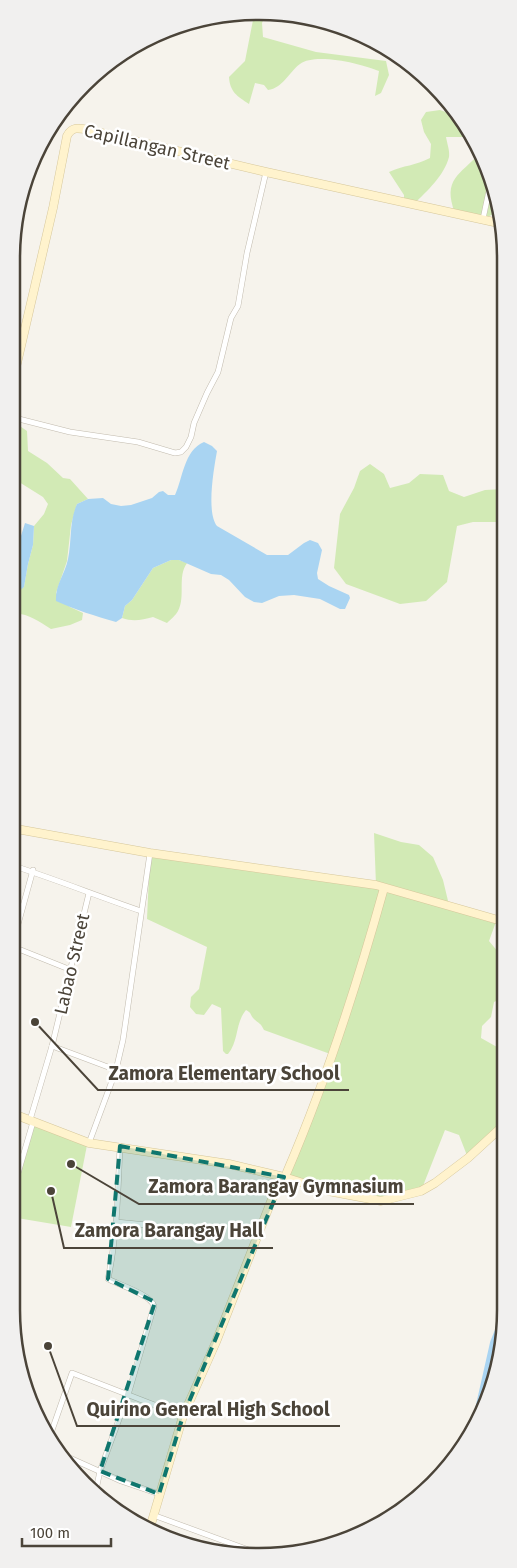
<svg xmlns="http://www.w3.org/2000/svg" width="517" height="1568" viewBox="0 0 517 1568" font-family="'Fira Sans',sans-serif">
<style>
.green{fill:#d2eab5}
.water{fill:#a9d4f2}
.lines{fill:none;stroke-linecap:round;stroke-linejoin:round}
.river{stroke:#a9d4f2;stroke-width:10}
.street-casing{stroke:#c2bbae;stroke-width:6}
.secondary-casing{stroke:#d6c79b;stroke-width:9}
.street{stroke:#fff;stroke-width:5}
.secondary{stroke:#fff3cd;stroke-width:8}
.marked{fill:#0f766e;fill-opacity:0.2;stroke:#0f766e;stroke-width:4;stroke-dasharray:10 6;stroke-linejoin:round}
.labels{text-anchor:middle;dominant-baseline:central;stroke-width:5;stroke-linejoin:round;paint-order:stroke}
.street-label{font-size:18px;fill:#4b4439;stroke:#fff}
.rim{fill:none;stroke:#4b4439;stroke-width:2.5}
.leader{fill:none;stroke:#4b4439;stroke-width:2}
.callout-dot{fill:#4b4439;stroke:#fff;stroke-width:2}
.callout-label{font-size:19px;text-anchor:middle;font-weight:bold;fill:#4b4439;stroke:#fff;stroke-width:5;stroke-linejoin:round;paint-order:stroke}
</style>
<rect width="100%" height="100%" fill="#f6f3ec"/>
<g class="green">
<path d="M254,15L265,16L262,23L263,37L316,52L386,61L389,75L381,93L375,96L379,71C363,64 315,52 300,64C289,72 283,88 268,90L264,85L255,83L249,104C237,96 230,92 229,77L245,61Z"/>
<path d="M440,110L457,116L470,137H446C447,143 450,151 449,157C444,176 427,191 414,204L404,202V195L389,172C404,165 415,166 430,158L431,144L424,132L421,120L426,112Z"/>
<path d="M480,153L487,164L500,211L483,219L455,213C442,179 460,175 480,153Z"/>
<path d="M11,420L27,431L28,451L47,463L63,478L70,479L88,499L77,504L71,525L67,561L56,593L70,607L83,613L82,620L70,625L51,629C38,621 27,612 11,614V592L24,587L28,564L33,545L34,526L44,514L48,504L43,497L11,477Z"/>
<path d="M370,464L384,474L390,488L409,483L420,474L443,475L449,491L464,497L485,490L504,489V520L497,522H473L457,526L447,582L426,601L400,604L346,584L334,568L340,514L354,488L360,471Z"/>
<path d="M171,560H179L187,563C177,577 186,596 178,611C176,615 170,620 167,623L153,617C142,620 133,622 122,618L125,606L132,600L153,568Z"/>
<path d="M374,833L401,842L419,845L433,857L443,880L449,905L497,919L489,941L499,953L497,969L504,985L502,998L494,1002L491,1017L482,1026L481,1038L504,1051L505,1054V1072L501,1077L505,1083V1124L468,1158L459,1135L445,1130L421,1191L381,1201L284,1177L333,1055L264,1030C260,1022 259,1024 254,1019C250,1015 252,1013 246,1010C235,1023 239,1041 228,1054H226L223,1051L221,1008L212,1004L204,1015L196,1014L190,1007L191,997L199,989L207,947L147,919L150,853L376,885Z"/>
<path d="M33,1123L88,1140L71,1227L11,1217V1203Z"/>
</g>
<g class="water">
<path d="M204,442L212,446L217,451C214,468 206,512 217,526L267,555H288L304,543L310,540L318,543L322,550L317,573L318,579L329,586L349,595L350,598L345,609H340L320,599L294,595L279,596L262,603L254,602L245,597L229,580L221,575L211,574L179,560H171L153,568L132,600L125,606L122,618L116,622C95,616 76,610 56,601C55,585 65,574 68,559C72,540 69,522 77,504L88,499L103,498L111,504L121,506L131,505L152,498L159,492L163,491L168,495H175C183,478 184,450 204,442Z"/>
<path d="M25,523L34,526L33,545L28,564L24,587L18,592H12L11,568Z"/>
</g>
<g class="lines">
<path class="river" d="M462,1449L479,1414L495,1343L499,1333H503"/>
<defs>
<g id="street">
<path d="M483,219L491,181"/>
<path d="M11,417L70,432L138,442L175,453L181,452L186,447L191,437L194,423L207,393L218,372L231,318L238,306L247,253L266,172"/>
<path d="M11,865C55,879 97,896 141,911"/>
<path d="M11,946L71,970"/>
<path d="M12,946L33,870"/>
<path d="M52,1046L116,1070"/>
<path d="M30,1120L52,1046L89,893"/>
<path d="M89,1143L116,1070L123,1040L150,853"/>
<path d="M11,1190L14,1187L33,1122"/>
<path d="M116,1222L147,1225L198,1235"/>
<path d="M50,1436L72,1373L183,1416"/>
<path d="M61,1454L121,1481L159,1494"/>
<path d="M96,1490L100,1471L128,1395L154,1306C151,1295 120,1285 108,1279C117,1236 118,1191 120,1146"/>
<path d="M153,1515L257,1553"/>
</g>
<g id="secondary">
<path d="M11,389L53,208L67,136C72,126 79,128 89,130L266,172L503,224"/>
<path d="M11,828L150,853L376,885L505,922"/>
<path d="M11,1113L89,1143L229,1164L284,1177L328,1191L381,1201L421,1191L435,1183L468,1158L505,1124"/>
<path d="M287,1172C327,1079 357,985 384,888"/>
<path d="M149,1531L183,1416L216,1342L272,1199L284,1177"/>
</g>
</defs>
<use href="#street" class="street-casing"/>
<use href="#secondary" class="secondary-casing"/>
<use href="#street" class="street"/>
<use href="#secondary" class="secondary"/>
</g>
<path class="marked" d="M120,1146L284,1177L183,1416L159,1494L100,1471L155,1302L108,1279Z"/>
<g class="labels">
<g class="street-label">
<text transform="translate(157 147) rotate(13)">Capillangan Street</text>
<text transform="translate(72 964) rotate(-77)">Labao Street</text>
</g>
</g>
<path d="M0 0H517V1568H0ZM258 20H259A238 238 0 0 1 497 258V1310A238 238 0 0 1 259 1548H258A238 238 0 0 1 20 1310V258A238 238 0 0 1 258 20Z" fill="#f1f0ef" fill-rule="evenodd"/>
<path class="rim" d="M258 20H259A238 238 0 0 1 497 258V1310A238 238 0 0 1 259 1548H258A238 238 0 0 1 20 1310V258A238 238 0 0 1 258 20Z"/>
<path class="leader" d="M35 1022L98 1090H349M71 1164L139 1204H414M51 1191L64 1248H273M48 1346L77 1426H340"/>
<g class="callout-dot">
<circle cx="35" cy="1022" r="5"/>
<circle cx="71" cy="1164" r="5"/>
<circle cx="51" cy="1191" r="5"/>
<circle cx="48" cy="1346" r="5"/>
</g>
<g class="callout-label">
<text x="224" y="1080">Zamora Elementary School</text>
<text x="276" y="1193">Zamora Barangay Gymnasium</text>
<text x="169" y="1237">Zamora Barangay Hall</text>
<text x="208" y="1416">Quirino General High School</text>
</g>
<path d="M22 1538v8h89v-8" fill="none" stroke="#4b4439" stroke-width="2.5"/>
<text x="30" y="1538" font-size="15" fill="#4b4439" stroke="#ffffff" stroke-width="4" paint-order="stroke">100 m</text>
</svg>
